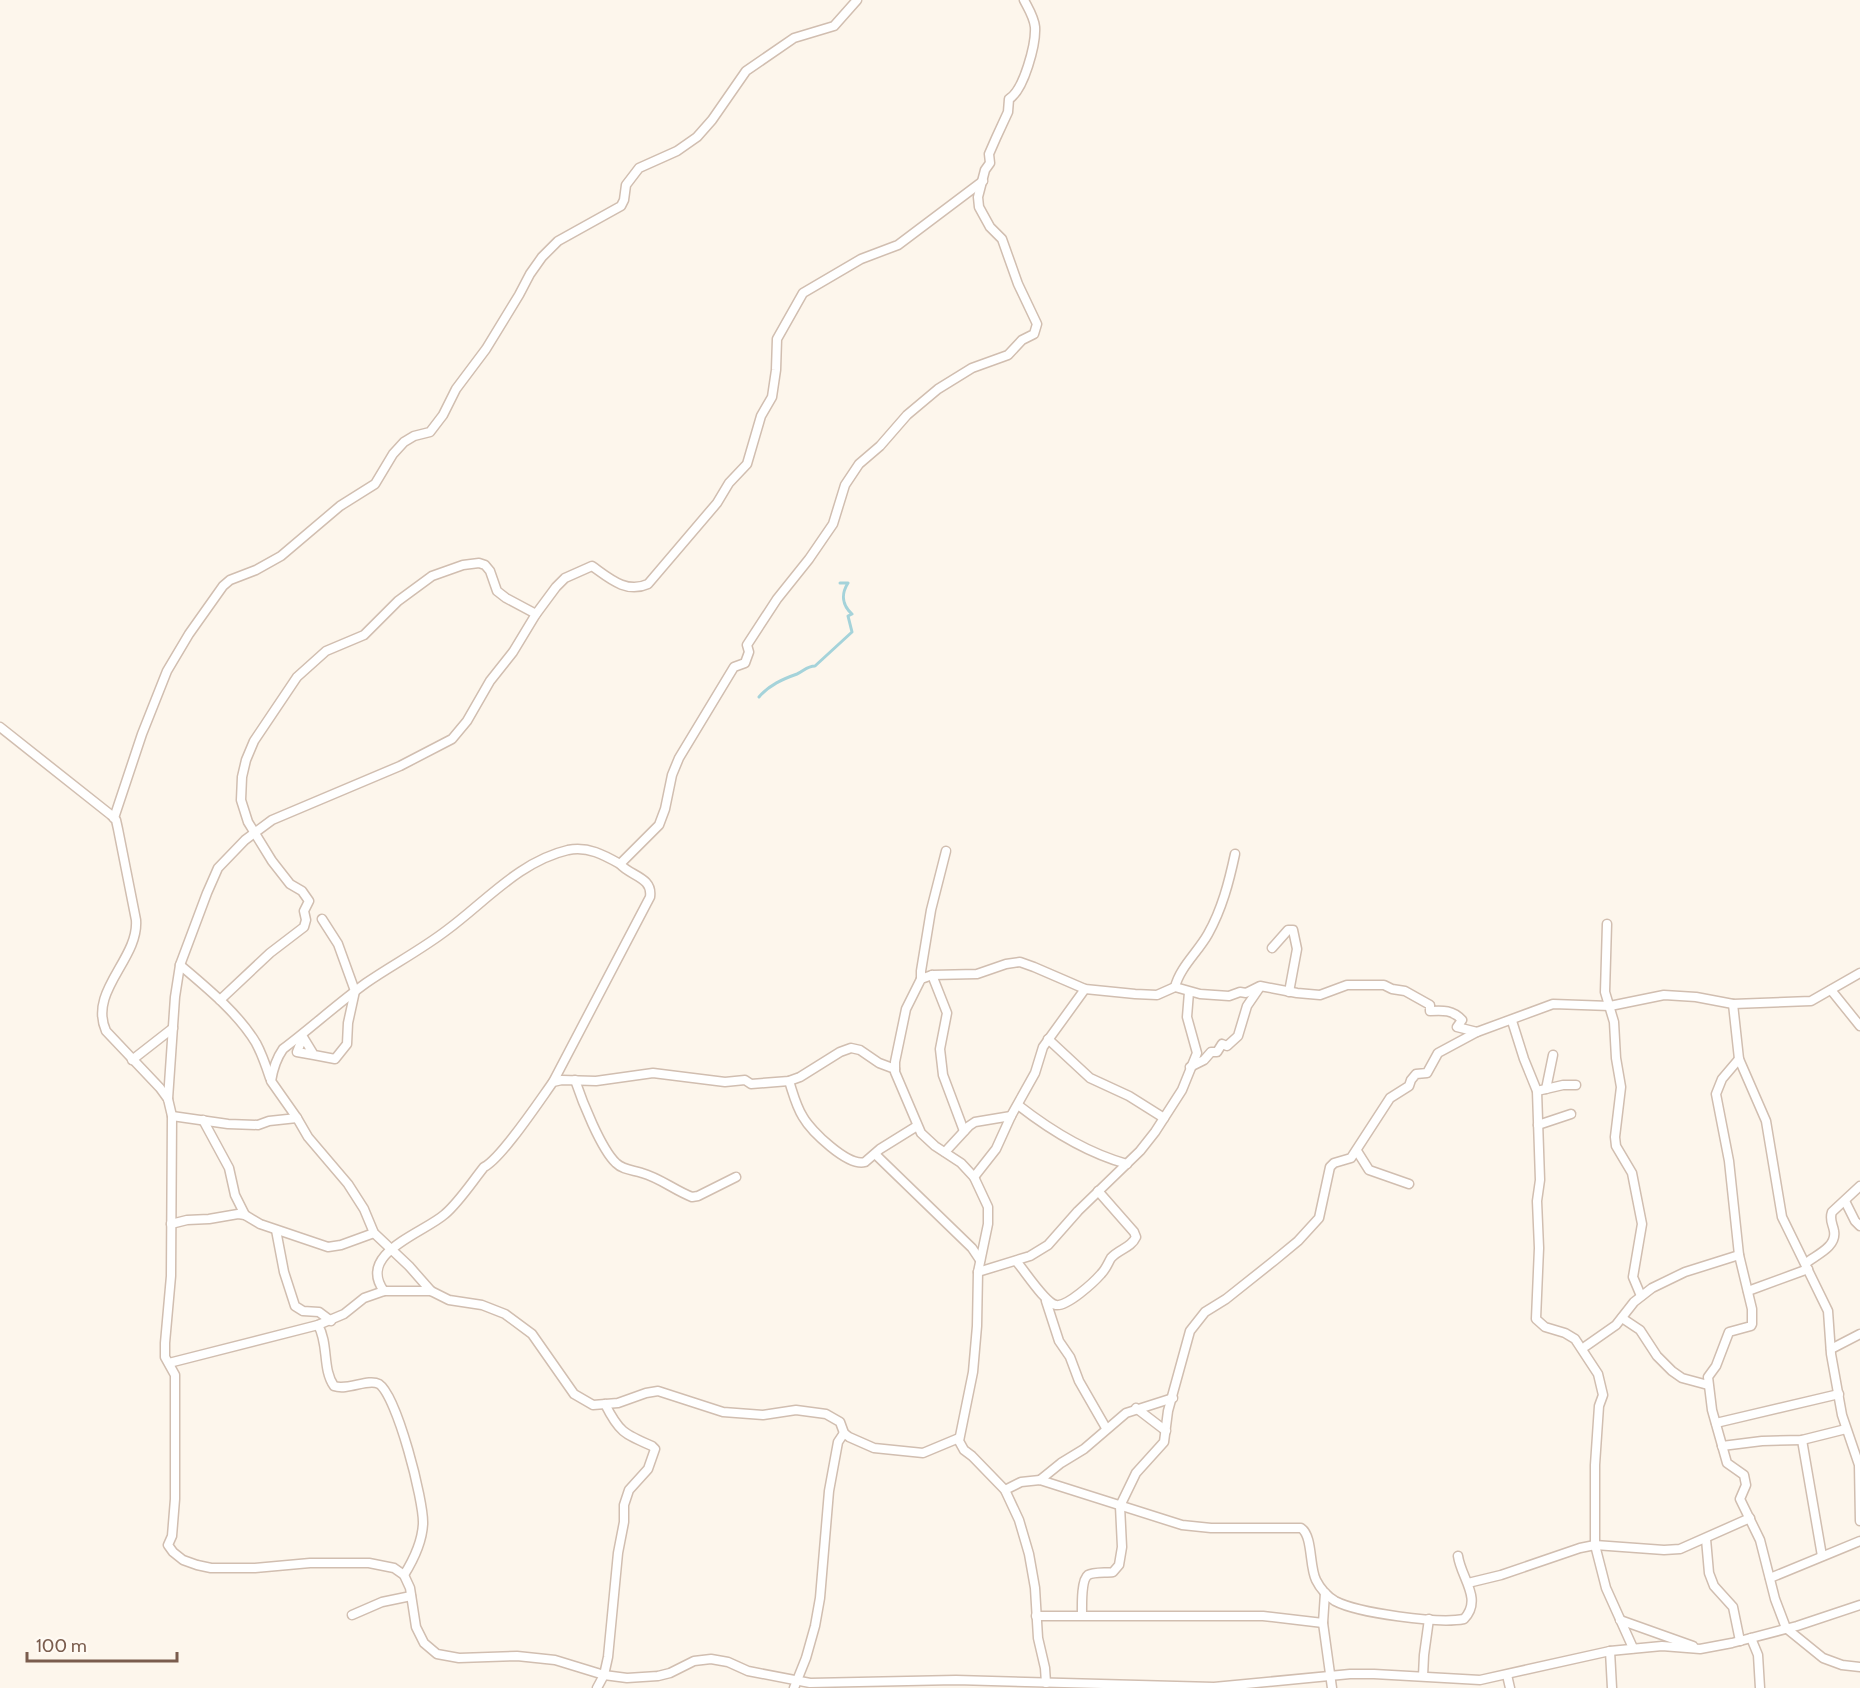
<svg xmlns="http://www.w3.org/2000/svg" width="1860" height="1688" viewBox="0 0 1860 1688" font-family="Cabin,sans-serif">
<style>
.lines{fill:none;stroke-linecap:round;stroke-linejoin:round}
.stream{stroke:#a5d3da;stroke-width:3}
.street-casing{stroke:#d1beb0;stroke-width:11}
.street{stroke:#fff;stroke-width:8}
</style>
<rect width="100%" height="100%" fill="#fdf6ec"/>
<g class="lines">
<path class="stream" d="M759,697C769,685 783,679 797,674C804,671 807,666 815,666L852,632L848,616L852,614C842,605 841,594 848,583H840"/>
<defs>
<g id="street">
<path d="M0,727L111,815L116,820L118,829L136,920C139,959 88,991 106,1031L160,1088L168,1099L172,1116L171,1276L165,1343V1357L175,1375V1499L172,1536L168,1545L173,1552L183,1560L197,1565L211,1568H255L310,1563H369L394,1568L404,1575L410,1588L416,1627L424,1643L437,1654L459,1658L517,1656L555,1660L604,1675L627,1678L658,1676L670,1673L694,1661L711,1659L728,1662L748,1671L810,1683L956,1680L1214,1687L1350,1674H1374L1480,1680L1610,1651L1662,1646L1700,1649L1732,1643L1797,1626L1860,1605"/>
<path d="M114,818L142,734L167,671L189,634L223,586L230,580L256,570L281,556L340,506L375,484L393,454L404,442L414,436L430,432L443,415L456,389L486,349L519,295L530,274L542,257L558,241L621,206L624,200L626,185L639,168L677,151L697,137L712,120L746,71L794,38L834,26L857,0"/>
<path d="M1607,924L1605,992L1614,1022L1616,1058L1621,1087L1615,1137L1616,1146L1632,1173L1642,1224L1633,1277L1641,1296"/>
<path d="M1272,948L1288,930H1293L1297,949L1289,992"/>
<path d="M180,965C207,988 238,1013 256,1043C262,1054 266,1066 270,1078"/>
<path d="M932,975L947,1013L940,1049L943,1075L964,1131"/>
<path d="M921,979V971L931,910L946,851"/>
<path d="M1175,987C1180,967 1198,952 1208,934C1222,909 1229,882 1235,854"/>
<path d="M1831,990L1860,1026"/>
<path d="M220,1000L270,953L304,927L306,920L304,911L309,901L302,891L290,884L272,861L248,822L241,800L242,777L246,760L254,741L297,677L326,651L364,635L398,601L432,576L463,565L479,563L485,565L490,571L497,591L506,598L536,614"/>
<path d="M1733,1004L1739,1059L1766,1121L1782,1217L1828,1311L1831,1354L1842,1415L1859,1465L1860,1521"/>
<path d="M1512,1021L1524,1059L1537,1091L1540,1180L1537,1201L1539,1248L1536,1319L1545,1327L1565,1333L1575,1339L1598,1374L1603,1395L1599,1406L1595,1465V1545L1606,1588L1633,1648"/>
<path d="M1048,1039L1090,1078L1129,1096L1164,1118"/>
<path d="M314,1055L297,1052L303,1037L314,1055L335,1059L347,1044L348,1023L355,991L338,944L322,919"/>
<path d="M1739,1059L1722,1079L1716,1094L1729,1161L1739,1255L1752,1309V1324L1751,1326L1729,1332L1716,1366L1708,1377L1712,1410L1727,1463L1744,1475L1746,1485L1740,1499L1760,1540L1775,1599L1786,1628L1823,1658L1842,1665L1860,1667"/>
<path d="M132,1060L173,1028"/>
<path d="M1190,1067L1204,1060L1211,1052H1217L1222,1044L1227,1046L1238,1036L1247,1006L1260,987"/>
<path d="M575,1080C582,1101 601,1149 616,1163C623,1170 633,1170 642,1173C660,1178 674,1190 692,1197L698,1196L736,1177"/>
<path d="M789,1081C793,1093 796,1106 803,1117C811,1131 848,1167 865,1162L880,1149L917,1126"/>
<path d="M553,1082L650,897C653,877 630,876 620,864L659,825L665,809L672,775L679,758L734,667L745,663L749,652L747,645L777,599L809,559L833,524L845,485L859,464L880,446L907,415L938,389L972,368L1008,355L1022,340L1034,334L1037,324L1018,284L1002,239L990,227L979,207L978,197L985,170L990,163L989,154L996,138L1008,112L1009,99C1024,90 1036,44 1035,27C1034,17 1028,8 1024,0"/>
<path d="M1546,1089L1553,1055"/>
<path d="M1537,1091L1563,1085H1576"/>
<path d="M168,1099L175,997L180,965L207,893L218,868L245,840L272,820L400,766L452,739L467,721L490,681L513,652L536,614L556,587L565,578L592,566C609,578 626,594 648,584L717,503L729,483L747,464L761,416L772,397L776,370L777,339L803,293L861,259L898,245L983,181"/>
<path d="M1018,1105C1050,1130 1087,1153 1127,1164"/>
<path d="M172,1116L228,1124L258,1125L269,1121L297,1118"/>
<path d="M203,1120L229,1168L235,1195L245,1215"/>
<path d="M1538,1125L1571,1114"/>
<path d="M1357,1151L1369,1170L1409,1184"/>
<path d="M945,1152L969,1126L975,1122L1011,1116"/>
<path d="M875,1154L972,1248L980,1260"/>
<path d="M974,1177L996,1149L1011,1116L1035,1073L1043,1047L1085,989"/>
<path d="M1845,1201L1855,1221L1860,1226"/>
<path d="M171,1224L187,1220L209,1219L238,1214L245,1215L260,1224L328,1247L341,1245L374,1233"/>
<path d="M276,1230L284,1272L295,1306L303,1311L319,1312L331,1321"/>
<path d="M1016,1261C1025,1271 1045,1303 1056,1305C1067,1307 1094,1282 1101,1274C1106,1269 1108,1263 1111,1258C1119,1249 1131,1248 1136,1237L1134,1232L1098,1191"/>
<path d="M1806,1263C1816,1255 1837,1247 1834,1231C1833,1224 1829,1220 1832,1212L1860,1186"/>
<path d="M978,1272L1030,1256L1048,1245L1078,1211L1140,1151L1155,1132L1182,1090L1197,1053L1187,1017L1189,992"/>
<path d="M384,1291C356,1253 424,1233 445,1214C459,1202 472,1182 484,1167C501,1159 540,1100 553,1082L562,1080L596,1081L653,1073L725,1082L745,1080L751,1084L789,1081L800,1077L840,1052L851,1048L860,1050L879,1063L895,1069"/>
<path d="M431,1291L409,1266L374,1233L364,1209L348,1184L308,1137L297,1118L271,1081C273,1069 276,1059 283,1049C311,1028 337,1004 366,983C392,965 421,950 447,930C485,902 520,861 568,850C588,846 604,855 620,864"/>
<path d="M1748,1291L1808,1269"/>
<path d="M1046,1301L1059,1341L1070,1357L1079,1381L1106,1428"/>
<path d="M1622,1318L1640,1330L1657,1356L1672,1371L1682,1378L1708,1385"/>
<path d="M318,1325C329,1344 322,1369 334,1386C348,1391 368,1378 379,1384C397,1396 424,1501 423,1524C422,1543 414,1559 404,1575"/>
<path d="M1586,1346L1616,1325L1634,1302L1652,1288L1685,1272L1739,1255"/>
<path d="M1831,1349L1860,1334"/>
<path d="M169,1363L318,1325L344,1314L364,1298L384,1291H431L449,1300L482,1305L505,1314L532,1334L574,1394L593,1405L618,1403L646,1393L658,1391L723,1412L763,1415L796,1410L826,1414L840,1422L844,1433L849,1437L874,1448L923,1453L959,1438"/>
<path d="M1136,1408L1166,1431"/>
<path d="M1716,1423L1839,1394"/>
<path d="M1802,1440L1822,1556"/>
<path d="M1722,1446L1762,1441L1802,1440L1846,1429"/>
<path d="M1040,1480L1061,1463L1084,1449L1126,1413L1173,1398"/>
<path d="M1005,1490L1021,1482L1040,1480L1182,1525L1211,1528H1301C1313,1536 1309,1566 1316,1580C1320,1588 1327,1596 1335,1601C1358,1613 1438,1624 1464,1619C1483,1599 1461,1578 1458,1556"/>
<path d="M1706,1539L1709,1573L1714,1586L1733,1607L1740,1641"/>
<path d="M1770,1578L1860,1541"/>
<path d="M1468,1583L1501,1575L1580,1548L1595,1545L1664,1550L1680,1549L1750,1518"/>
<path d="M1325,1593L1323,1623L1332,1688"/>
<path d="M352,1615L382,1602L411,1596"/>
<path d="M1082,1615C1082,1607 1081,1580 1088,1575C1093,1572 1106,1573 1113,1572L1119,1565L1122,1547L1120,1506L1136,1473L1164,1442L1168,1411L1190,1331L1205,1312L1226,1299L1275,1260L1298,1241L1319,1218L1330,1167L1334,1163L1351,1158L1390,1098L1409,1086L1411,1080L1416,1074L1427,1073L1438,1053L1477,1032"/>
<path d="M1036,1616H1263L1323,1623"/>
<path d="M1620,1620L1693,1646"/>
<path d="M1751,1638L1758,1655L1760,1688"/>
<path d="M1610,1651L1612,1688"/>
<path d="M1507,1675L1510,1688"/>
<path d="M1423,1676L1424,1655L1429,1619"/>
<path d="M1046,1683L1045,1668L1038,1638L1035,1588L1029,1554L1019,1520L1005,1490L972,1456L964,1450L959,1441L973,1372L977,1326L978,1272L988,1224V1207L974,1177L961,1163L935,1146L921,1133L895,1072V1062L906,1009L921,979L932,975L977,974L1006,964L1020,962L1034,967L1085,989L1135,994L1157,995L1175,987L1200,994L1229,996L1240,992L1246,993L1260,986L1297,993L1320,995L1347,985H1384L1392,989L1405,991L1430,1005V1011C1443,1010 1453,1010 1462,1020L1457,1027L1477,1032L1553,1004L1610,1006L1664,995L1696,997L1733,1004L1811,1001L1860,973"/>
<path d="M597,1688L604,1675L608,1657L618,1553L624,1522V1505L629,1490L648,1469L655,1449L652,1446C624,1434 619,1432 605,1404"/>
<path d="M794,1688L806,1658L815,1626L820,1598L829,1491L838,1442L844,1433"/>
</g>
</defs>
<use href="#street" class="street-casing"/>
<use href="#street" class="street"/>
</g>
<path d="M27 1652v9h150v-9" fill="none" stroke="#7a5c4d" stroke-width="3"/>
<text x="36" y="1652" font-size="18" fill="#7a5c4d" stroke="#fffaf3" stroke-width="4.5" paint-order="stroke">100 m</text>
</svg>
